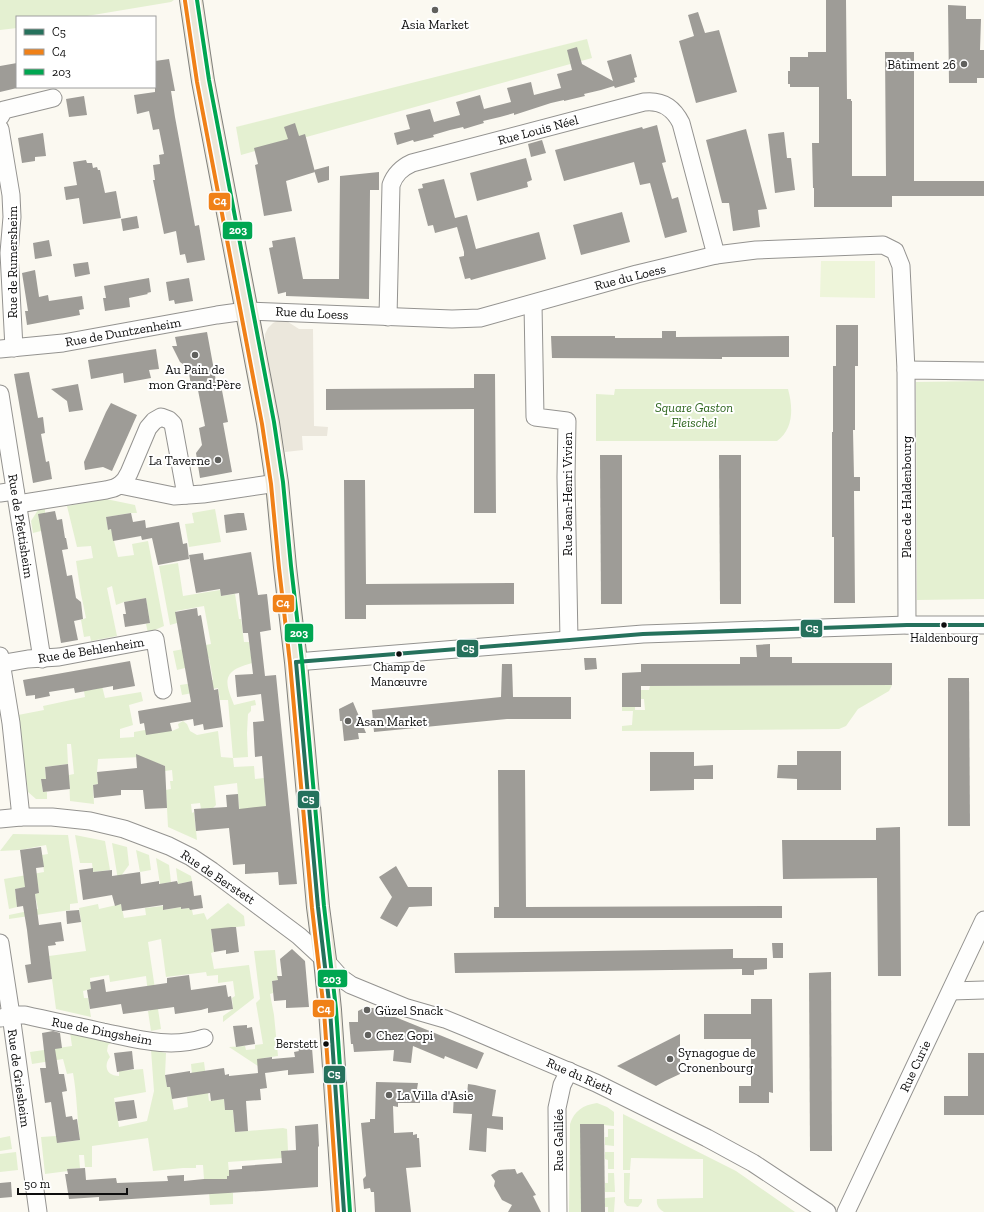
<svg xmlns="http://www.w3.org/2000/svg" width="984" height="1212" viewBox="0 0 984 1212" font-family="'Zilla Slab',serif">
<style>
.green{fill:#e4f0d1}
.pitch{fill:#eef5da}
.plaza{fill:#ebe7dc}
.building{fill:#9e9c97}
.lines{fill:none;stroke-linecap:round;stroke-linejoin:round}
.minor-casing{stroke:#949390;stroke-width:19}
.major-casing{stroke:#81817d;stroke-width:24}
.minor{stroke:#fefefd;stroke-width:17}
.major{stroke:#ece7d8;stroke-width:22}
.bus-1-casing{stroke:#fff;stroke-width:7}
.bus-2-casing{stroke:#fff;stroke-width:7}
.bus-3-casing{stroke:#fff;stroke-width:7}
.bus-1{stroke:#25715c;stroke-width:4}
.bus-2{stroke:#f08118;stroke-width:4}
.bus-3{stroke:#00a651;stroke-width:4}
.poi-dot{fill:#60605d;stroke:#fff;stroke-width:1.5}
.bus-dot{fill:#0d0d0d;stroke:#fff;stroke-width:1.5}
.labels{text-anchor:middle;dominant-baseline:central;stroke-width:4;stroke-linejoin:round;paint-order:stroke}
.bus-label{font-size:12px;fill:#0d0d0d;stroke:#fff}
.poi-label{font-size:13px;fill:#0d0d0d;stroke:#fff;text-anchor:start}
.street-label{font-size:13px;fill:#0d0d0d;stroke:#fff}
.park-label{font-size:13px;font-style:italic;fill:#2d651d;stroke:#fff}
.line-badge{stroke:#fff;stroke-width:1.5}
.badge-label{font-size:11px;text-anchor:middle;font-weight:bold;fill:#fff}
</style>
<rect width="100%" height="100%" fill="#fbf9f1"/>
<g class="green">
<path d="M0,0H174L171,2L81,17H17V28L0,30Z"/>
<path d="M587,39L592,58L241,155L236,127Z"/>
<path d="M984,381V599L917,600L916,382Z"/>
<path d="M615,389H788C793,407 794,429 777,441H596V394L614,395Z"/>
<path d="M106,499L135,505L137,513H131L106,517L108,530L111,529L118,557L134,555L132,544L148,541L164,626L148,633L146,624L150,623L146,598L124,602L116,605L112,586L107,588L117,636L91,641L90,636L84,637L81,620L86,618L81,594L76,561L93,558L91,546L77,547L67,506Z"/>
<path d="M45,509V513L41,531L33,533L31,521L38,510Z"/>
<path d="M215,509L221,542L189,547L185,524L194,523L192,513Z"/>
<path d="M178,563L183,596L220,590L221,596L235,594L239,619H241L244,642H249L252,663C246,665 238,667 233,671C222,679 230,694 234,705L255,700L256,705L251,706V711L248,714L247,733L248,757L233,758L234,767L254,766L255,779L264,778L266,806L240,818L237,783L214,786L216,805L213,808L201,809L200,803L191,804L192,813L194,812L197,840L168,827L166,790L171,789L170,781H173L172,770L165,771V766L141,757L98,759L97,772L98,784L93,785L94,804L70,801L69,775L74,774L71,744H67L68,764L45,767L46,779H41L43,792H47V799H36L28,792L18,715L44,710L43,706L85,697L84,691L96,689L102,686L105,698L141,692L143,701L129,705L133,725L120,729V738L134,737V732L145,730L172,731L179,728L178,724L183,721L187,724L190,731L197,735L218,731L221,757L233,758L228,700H220L218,688L182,695L180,685L213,680L209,658L197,660L185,668L177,670L173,651L211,644L204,606L176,611L177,623L170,625L159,566Z"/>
<path d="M892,685L889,691L858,709L846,726L839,729L622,731V726L632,725L633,711H622V707H635V710H645L644,699H641V690H649L650,686Z"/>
<path d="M13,834L68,835L78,903L70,904V910L9,919V915L38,909L35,894L39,893L38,885L15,889L17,907L9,909L4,879L44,872L42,855L48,854L46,845L20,850L0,851Z"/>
<path d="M75,835L105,841L110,870L93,872L92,863H80Z"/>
<path d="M112,843L127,847L129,865L118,880Z"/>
<path d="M136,850L149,855L151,870L140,872Z"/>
<path d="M156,858L169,865L171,882L160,884Z"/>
<path d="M176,868L191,876L192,881L178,884Z"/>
<path d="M228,903L244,916L245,926L211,930L214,952L211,953L214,969L249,965L254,998L223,1022V1016L233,1009L232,998L235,996L233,981L218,983V975L207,976L206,972L166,977L161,939L148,942L161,1029L151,1031L148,1011H150L146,976L110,982L109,975L90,978L91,989L83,991L84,998H88L91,1017L56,1009L49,956L86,951L79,908L98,904L99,909L121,904L124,918L146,915L145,908L163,906L164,910L181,907L182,909L189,908L190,910H192L193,915L204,913L207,920Z"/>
<path d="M275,950L278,980L272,981L273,993L270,994L274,1015L278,1056L264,1058L258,1066L229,1047L245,1046L246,1050L255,1049V1045L263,1044L256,1003L260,999L254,951Z"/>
<path d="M70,1032L114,1041L108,1045L107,1051L110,1057C103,1066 107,1076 119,1076V1071L143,1069L146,1092L114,1098L119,1127L147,1121L154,1091L151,1050L166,1053L165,1075L167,1087H170L174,1110L188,1107L187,1097L194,1095L191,1064L204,1062L209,1101L224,1099L225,1110H233L235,1132L283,1128L287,1129L288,1151L282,1158L228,1162L231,1193H233V1204L210,1205L208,1179H204L203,1165H196V1168H183L153,1171L148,1138L92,1146V1167H85L84,1155H79L80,1168L68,1169V1171L45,1174L41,1137L56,1136L58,1143L80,1140C77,1117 77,1095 73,1073L67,1074L63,1059L32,1064L30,1052L72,1046Z"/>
<path d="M597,1103L607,1107L614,1112V1126L604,1125V1124H581V1212H569L570,1124C574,1111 583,1105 597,1103Z"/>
<path d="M623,1114L736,1171L795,1212H664C659,1209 656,1205 657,1199L703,1198V1159L631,1158L630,1170H623Z"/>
<path d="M608,1129H614V1146L605,1145V1137H608Z"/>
<path d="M10,1136L12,1149L0,1151V1138Z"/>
<path d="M16,1152L18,1170L0,1172V1154Z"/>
<path d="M605,1152H614V1169H608V1160L605,1159Z"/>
<path d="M608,1173H614L615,1192H605V1183H608Z"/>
<path d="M624,1173H630L629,1199H642V1202L638,1207L627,1206L624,1202Z"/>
<path d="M615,1197L614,1212H608V1207H605V1198Z"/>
</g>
<path class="pitch" d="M821,261H875V298L820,297Z"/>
<path class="plaza" d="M279,320H285L299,329H313L314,426L328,427L327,436H302L303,450L285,452L265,342V334L268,328L273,323Z"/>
<g class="building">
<path d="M826,0H846L847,99H851V101H852V176H886L885,52H914V181H984V196H892V207H814V188H813L812,143H819V87H790V84H788V71H790V57H808V52H826Z"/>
<path d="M948,5L966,6V19H981L980,50H984V78H977V83H949Z"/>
<path d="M698,12L705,33L719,30L737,92L696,103L679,41L694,36L688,15Z"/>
<path d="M577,47L582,64L613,81L607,61L631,54L637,77L634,78L635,82L615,88L614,86L601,90L584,94L585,96L564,101V100L551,103L514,115V113L500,117L483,121L484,123L464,129L463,127L450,130L433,135L434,137L414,142L413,140L397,145L394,133L410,129L406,115L430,109L434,122L460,115L456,102L480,95L484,109L511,102L507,88L531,82L534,95L561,88L557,74L572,70L567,50Z"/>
<path d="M169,59L175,91H171L175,117L195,226L199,225L205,260L187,263L185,254L180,255L176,231L164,234L153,180H155L153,165L160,164L159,155L164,154L159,129L153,130L149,111L137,114L134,95L155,92V61Z"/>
<path d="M17,63V88L0,92V66Z"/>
<path d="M84,96L87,115L69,117L66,99Z"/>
<path d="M295,123L299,136L305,134L315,172L286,181L292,211L264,216L255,165L258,164L254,148L288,139L284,127Z"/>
<path d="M657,125L666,162L662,163L672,199L678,197L687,232L665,238L650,183L640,185L634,162L564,181L555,150L642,127L643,129Z"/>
<path d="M746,129L767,209L758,210L760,227L733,231L729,203H722L706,140Z"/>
<path d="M784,132L787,158H791L795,190L775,193L768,134Z"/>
<path d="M43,133L46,156L35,157V161L22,163L18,138Z"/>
<path d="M542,140L546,153L531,157L528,144Z"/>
<path d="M526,158L532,180L527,182L528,187L477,201L470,173Z"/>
<path d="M86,160L87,163H92L93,168L97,167L98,170H100L105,193L116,191L121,218L83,224L79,198L66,200L64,187L77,185L73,162Z"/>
<path d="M329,166V180L318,183L314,170Z"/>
<path d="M379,172V190H370L369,299L286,296V292L278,294L269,248L273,247L272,241L295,237L303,279H339L340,176Z"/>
<path d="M444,179L455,218L467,215L476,249L539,232L546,259L471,280L470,278L465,279L459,257L464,256V252L457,227L435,233L433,225L428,226L418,189L423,188L422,184Z"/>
<path d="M622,212L630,242L581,255L573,225Z"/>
<path d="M137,216L139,228L123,231L121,219Z"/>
<path d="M49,240L52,256L35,259L33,243Z"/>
<path d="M88,262L90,274L75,277L73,264Z"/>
<path d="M35,270L39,297L48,295L49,301L82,296L84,309L79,310L80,315L27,325L25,311H28L22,273Z"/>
<path d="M149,278L151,292L147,293L148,294L129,298L130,307L105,311L103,298H106L104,286Z"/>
<path d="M189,278L193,301L175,304L174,300L169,301L166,282Z"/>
<path d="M836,325H858V366H855V430H853L854,477H860V491H854L855,603H834V537H832V432H833V366H836Z"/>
<path d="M662,331H676V337L789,336V357H722V359L552,358L551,336H615V338H662Z"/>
<path d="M207,332L216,381L220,380L228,422L223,423L232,472L200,478L196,453L202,445L199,428L205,426L197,385H191L188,368L180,362L172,346H177L175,337Z"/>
<path d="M156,349L159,369L149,370L151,378L124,383L123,373L91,379L88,360Z"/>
<path d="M29,372L38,418L43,417L45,433L41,434L46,462L49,461L52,479L33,483L14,374Z"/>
<path d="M474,374H495L496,513H474V409L326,410V389L474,388Z"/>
<path d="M78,384L83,410L69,412L67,401L51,389Z"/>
<path d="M111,403L137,415L112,471L103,467L85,470L84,462L106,412Z"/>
<path d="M600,455H622V604H601Z"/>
<path d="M719,455H741V604H720Z"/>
<path d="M344,480H365L366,584L514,583V604L366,605V619H345Z"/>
<path d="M55,511L57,520L62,519L65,538H66L68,549L62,550L67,576L72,575L76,598L81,602L83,619L74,621L78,640L61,643L38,514Z"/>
<path d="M131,513L133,522L145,520L146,528L179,522L183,544L187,543L189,559L158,565L152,538L142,540L141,536L113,541L111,529L108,530L106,517Z"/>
<path d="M238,513H244L247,530L226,533L224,515Z"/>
<path d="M251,552L258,595L267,594L271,630L260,632L265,676L276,675L297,884L279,885L278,872L245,874V864L233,865L229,828L196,831L194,809L227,807L226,795L238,794L239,809L266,806L262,756L255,757L253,722L264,721L261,694L237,697L235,675L253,674L248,633H243L239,593L221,596L220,589L196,593L189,555L203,553L204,560Z"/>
<path d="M146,598L150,623L125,627L123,614H126L124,602Z"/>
<path d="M197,608L198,616L201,615L214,690L218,689L223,727L204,730L203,724L194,726L193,719L170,723L172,731L146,735L144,723L140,724L138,711L191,702L175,612Z"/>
<path d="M770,644V657H792V663H892V685L641,686V707H622V673L641,672V664H740V657H757L756,645Z"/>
<path d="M584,658H596L597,669L585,670Z"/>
<path d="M130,661L135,686L113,690V686L75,693L74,688L49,692L50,696L35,699V695L26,696L23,680Z"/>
<path d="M502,664H512L513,697H571V719H507L374,732L372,710L501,697Z"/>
<path d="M948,678H969L970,826H948Z"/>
<path d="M353,702L366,733H358L359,739L344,741L342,721H340L339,709Z"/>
<path d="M797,751H841V790H797V779L777,778L778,765H797Z"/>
<path d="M650,752H694V766L713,765V779H694V790L650,791Z"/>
<path d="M136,754L165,766L167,808L145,809L143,790H121V795L94,798L93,785L98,784L97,772L137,768Z"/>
<path d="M68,764L70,789L43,792L41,779H46L45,767Z"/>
<path d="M498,770H525L526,907L782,906V918H494V907H499Z"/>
<path d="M900,827L901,976H878L877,878L783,879L782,840H876V828Z"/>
<path d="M41,847L44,867L36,868L39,893L35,894L39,925L61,922L64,941L55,942L56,945L48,946L52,979L28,983L25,965L31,964L27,930L23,906L17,907L15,889L25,887L20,850Z"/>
<path d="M396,866L408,887H432V906L409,907L397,927L380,918L392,897L379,877Z"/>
<path d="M93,868V872L112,870V876L140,872L141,884L159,881V884L177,881L178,884L192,881L194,896L201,895L203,908L190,910L189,908L181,909V907L163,910V905L122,911L121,904L115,906L112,895L83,900L79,870Z"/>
<path d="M79,910L81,922L67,924L66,911Z"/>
<path d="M231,927H236L239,952L226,954V950L214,952L211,929Z"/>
<path d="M772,943H783V958H773Z"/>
<path d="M292,949L305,961L309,1007L286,1008V1000L274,1001L272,981L278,980L277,976H282L280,959Z"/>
<path d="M733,949V958H767V969L754,970V975H742V969L455,973L454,953Z"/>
<path d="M831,972L832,1151H810L809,973Z"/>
<path d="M189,975L191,990L226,985L228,997L231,996L233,1009L208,1013V1008L201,1010L175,1014L174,1007L123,1014L121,1004L90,1009L87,990L91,989L90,982L104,979L106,992L167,983V978Z"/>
<path d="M751,999H772L773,1093L769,1092V1103H739V1086H751V1039H704V1014H751Z"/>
<path d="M364,1008H373L484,1053L477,1069L445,1056L444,1059L413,1046L411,1063L393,1061L394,1050L354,1052L353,1044H351L349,1022H358V1011Z"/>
<path d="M247,1025V1028L252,1027L255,1044L236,1047L233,1026Z"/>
<path d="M53,1031L60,1033L62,1048L55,1049L59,1074H64L67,1091L62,1092L66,1117L72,1116L73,1120L77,1119L80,1140L57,1143L51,1102L45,1103L40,1068H46L42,1033Z"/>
<path d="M680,1034V1074L665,1081L656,1086L617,1066Z"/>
<path d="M312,1048L314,1073L288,1075V1070L265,1073L267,1088L260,1089L261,1100L246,1101L248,1131L235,1132L233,1110H225L224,1099L211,1101L210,1093L172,1099L170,1087H167L165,1075L190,1071V1073L224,1068L225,1075L229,1074V1076L258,1073L257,1059L272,1057V1059L295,1057L294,1052L299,1051L298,1049Z"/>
<path d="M132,1051L134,1069L117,1072L114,1053Z"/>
<path d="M968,1053H984V1115H944V1096H968Z"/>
<path d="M376,1082L418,1083L417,1089H422L421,1101H420V1103H398V1107L393,1106L394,1133L413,1132V1135L417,1134V1138H419L421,1167L406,1168L411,1212H375L374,1192H371L370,1188L364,1189L363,1179L366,1176L361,1123L370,1122V1119H375Z"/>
<path d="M468,1084L475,1085L496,1090L492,1116L503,1117V1130L487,1128L486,1152L469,1150L472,1114L453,1113L454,1093L467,1094Z"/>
<path d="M134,1100L137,1118L118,1121L115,1102Z"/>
<path d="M318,1124L319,1146L318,1147V1187L262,1191L99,1201V1197L69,1199L65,1174H68L67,1169L85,1168L86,1180L116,1178L117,1183L168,1181L167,1176L184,1175V1181L204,1179H227V1176H229V1170L242,1169V1166L282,1163L281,1151L296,1150L295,1126Z"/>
<path d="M580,1124H604L605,1212H581Z"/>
<path d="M515,1169L517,1174L522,1172L536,1195L533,1196L541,1212H508L512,1205L502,1200L494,1186L495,1181L491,1175L499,1170Z"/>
<path d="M11,1182L12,1197L0,1198V1183Z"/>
</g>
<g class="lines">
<defs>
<g id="minor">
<path d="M0,117L4,110L53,98"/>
<path d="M0,129L11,195L12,217L9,253L14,348"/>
<path d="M533,304L535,417L567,421L566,477L569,640"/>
<path d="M388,317L391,185C395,174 401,168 412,163L644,102C661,100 673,107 681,123L716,255"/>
<path d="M0,349L63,343L217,315L246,311L452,319L480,318L637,274L716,255L756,250L883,245L895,251L901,266L906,370"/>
<path d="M0,394L42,659"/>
<path d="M120,485L125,480L129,473L148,428L154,421L161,417L169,420L173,424L186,495"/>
<path d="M0,493L15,491"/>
<path d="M18,504L106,490L114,488L120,485L174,496L203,494L277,483"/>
<path d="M907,625L906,370L984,371"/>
<path d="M0,656L11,723L21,817"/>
<path d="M296,662L643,634L907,625H984"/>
<path d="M0,664L28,659L59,657L155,639L163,690"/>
<path d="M0,819L21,817H52L90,821L124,829L169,846L191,857L212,871L299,936L325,960L341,978L351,985L407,1008L445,1019L467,1028L596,1083L707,1138L753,1163L827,1212"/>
<path d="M0,943L11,1015L38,1212"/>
<path d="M951,991L984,990"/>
<path d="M1,1018L11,1015H25C51,1021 77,1026 103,1032C137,1039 170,1049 204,1038"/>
<path d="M558,1212L557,1108L562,1085L569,1071"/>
<path d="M846,1212L984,920"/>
</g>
<path id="major" d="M191,0L203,81L268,423L277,483L285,567L296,662L318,907L325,960L330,1010L344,1212"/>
</defs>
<use href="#minor" class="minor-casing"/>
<use href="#major" class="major-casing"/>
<use href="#minor" class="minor"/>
<use href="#major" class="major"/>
<defs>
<g id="bus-1">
<path d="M296,662L643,634L907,625H984"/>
<path d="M296,662L318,907L330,1010L344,1212"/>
</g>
<path id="bus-2" d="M185,1L197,82L262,424L271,484L279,568L290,663L312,908L324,1011L338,1212"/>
<path id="bus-3" d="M197,0L209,80L274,422L283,482L291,566L302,661L324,906L336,1009L350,1212"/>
</defs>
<use href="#bus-1" class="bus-1-casing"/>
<use href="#bus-2" class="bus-2-casing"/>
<use href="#bus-3" class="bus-3-casing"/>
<use href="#bus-1" class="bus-1"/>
<use href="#bus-2" class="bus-2"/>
<use href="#bus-3" class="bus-3"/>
</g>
<g class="poi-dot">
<circle cx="435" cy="10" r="4"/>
<circle cx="964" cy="64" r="4"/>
<circle cx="195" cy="355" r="4"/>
<circle cx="218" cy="460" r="4"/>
<circle cx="348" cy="721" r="4"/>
<circle cx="367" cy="1010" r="4"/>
<circle cx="368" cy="1035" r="4"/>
<circle cx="670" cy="1059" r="4"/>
<circle cx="389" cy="1095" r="4"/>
</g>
<g class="bus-dot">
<circle cx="944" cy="625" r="3.5"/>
<circle cx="399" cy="654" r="3.5"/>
<circle cx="326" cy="1044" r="3.5"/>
</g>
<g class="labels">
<g class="bus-label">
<text x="944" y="638">Haldenbourg</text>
<text x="399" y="667">Champ de<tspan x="399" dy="15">Manœuvre</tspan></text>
<text x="318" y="1044" text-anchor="end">Berstett</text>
</g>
<g class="poi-label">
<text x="435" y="24" text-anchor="middle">Asia Market</text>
<text x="956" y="64" text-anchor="end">Bâtiment 26</text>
<text x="195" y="369" text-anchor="middle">Au Pain de<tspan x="195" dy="15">mon Grand-Père</tspan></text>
<text x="210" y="460" text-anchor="end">La Taverne</text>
<text x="356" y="721">Asan Market</text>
<text x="375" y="1010">Güzel Snack</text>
<text x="376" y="1035">Chez Gopi</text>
<text x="678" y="1052">Synagogue de<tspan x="678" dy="15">Cronenbourg</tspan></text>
<text x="397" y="1095">La Villa d'Asie</text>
</g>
<g class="street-label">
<text transform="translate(538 130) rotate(-15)">Rue Louis Néel</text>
<text transform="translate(12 262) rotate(-90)">Rue de Rumersheim</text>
<text transform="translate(630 277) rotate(-14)">Rue du Loess</text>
<text transform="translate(312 313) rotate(3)">Rue du Loess</text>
<text transform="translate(123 332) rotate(-10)">Rue de Duntzenheim</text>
<text transform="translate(567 494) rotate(-90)">Rue Jean-Henri Vivien</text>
<text transform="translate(906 497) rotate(-90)">Place de Haldenbourg</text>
<text transform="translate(21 526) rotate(81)">Rue de Pfettisheim</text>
<text transform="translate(91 650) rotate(-9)">Rue de Behlenheim</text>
<text transform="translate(218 877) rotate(34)">Rue de Berstett</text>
<text transform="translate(102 1031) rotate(11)">Rue de Dingsheim</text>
<text transform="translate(915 1066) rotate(-65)">Rue Curie</text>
<text transform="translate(580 1076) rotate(24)">Rue du Rieth</text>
<text transform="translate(19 1078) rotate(82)">Rue de Griesheim</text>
<text transform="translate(558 1140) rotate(-90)">Rue Galilée</text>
</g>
<g class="park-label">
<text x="694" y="407">Square Gaston<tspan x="694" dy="15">Fleischel</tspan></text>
</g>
</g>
<g class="line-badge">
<rect x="208" y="192" width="23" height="19" rx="4" fill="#f08118"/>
<rect x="222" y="221" width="31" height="19" rx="4" fill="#00a651"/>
<rect x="272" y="594" width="23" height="19" rx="4" fill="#f08118"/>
<rect x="800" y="619" width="23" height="19" rx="4" fill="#25715c"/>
<rect x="284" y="623" width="30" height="20" rx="4" fill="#00a651"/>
<rect x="456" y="639" width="23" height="19" rx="4" fill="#25715c"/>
<rect x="297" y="790" width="23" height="19" rx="4" fill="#25715c"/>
<rect x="317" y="969" width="31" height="19" rx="4" fill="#00a651"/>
<rect x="312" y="999" width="23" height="19" rx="4" fill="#f08118"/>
<rect x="323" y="1065" width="23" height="19" rx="4" fill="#25715c"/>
</g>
<g class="badge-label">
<text x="220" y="205">C4</text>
<text x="238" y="234">203</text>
<text x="283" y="607">C4</text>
<text x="812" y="632">C5</text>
<text x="299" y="637">203</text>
<text x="468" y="652">C5</text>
<text x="308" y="803">C5</text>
<text x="332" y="983">203</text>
<text x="324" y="1013">C4</text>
<text x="334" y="1078">C5</text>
</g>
<rect x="16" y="16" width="140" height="72" fill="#ffffff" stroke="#9e9e9e"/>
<rect x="24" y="29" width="20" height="6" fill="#25715c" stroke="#9e9e9e"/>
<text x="52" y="36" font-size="12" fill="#0d0d0d">C5</text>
<rect x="24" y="49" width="20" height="6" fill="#f08118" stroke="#9e9e9e"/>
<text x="52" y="56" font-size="12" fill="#0d0d0d">C4</text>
<rect x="24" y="69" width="20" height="6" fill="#00a651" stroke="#9e9e9e"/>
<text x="52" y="76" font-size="12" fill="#0d0d0d">203</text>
<path d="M18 1188v6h109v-6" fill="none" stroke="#0d0d0d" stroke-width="2"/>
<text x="24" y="1188" font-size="12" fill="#0d0d0d" stroke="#ffffff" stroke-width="3" paint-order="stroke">50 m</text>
</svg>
